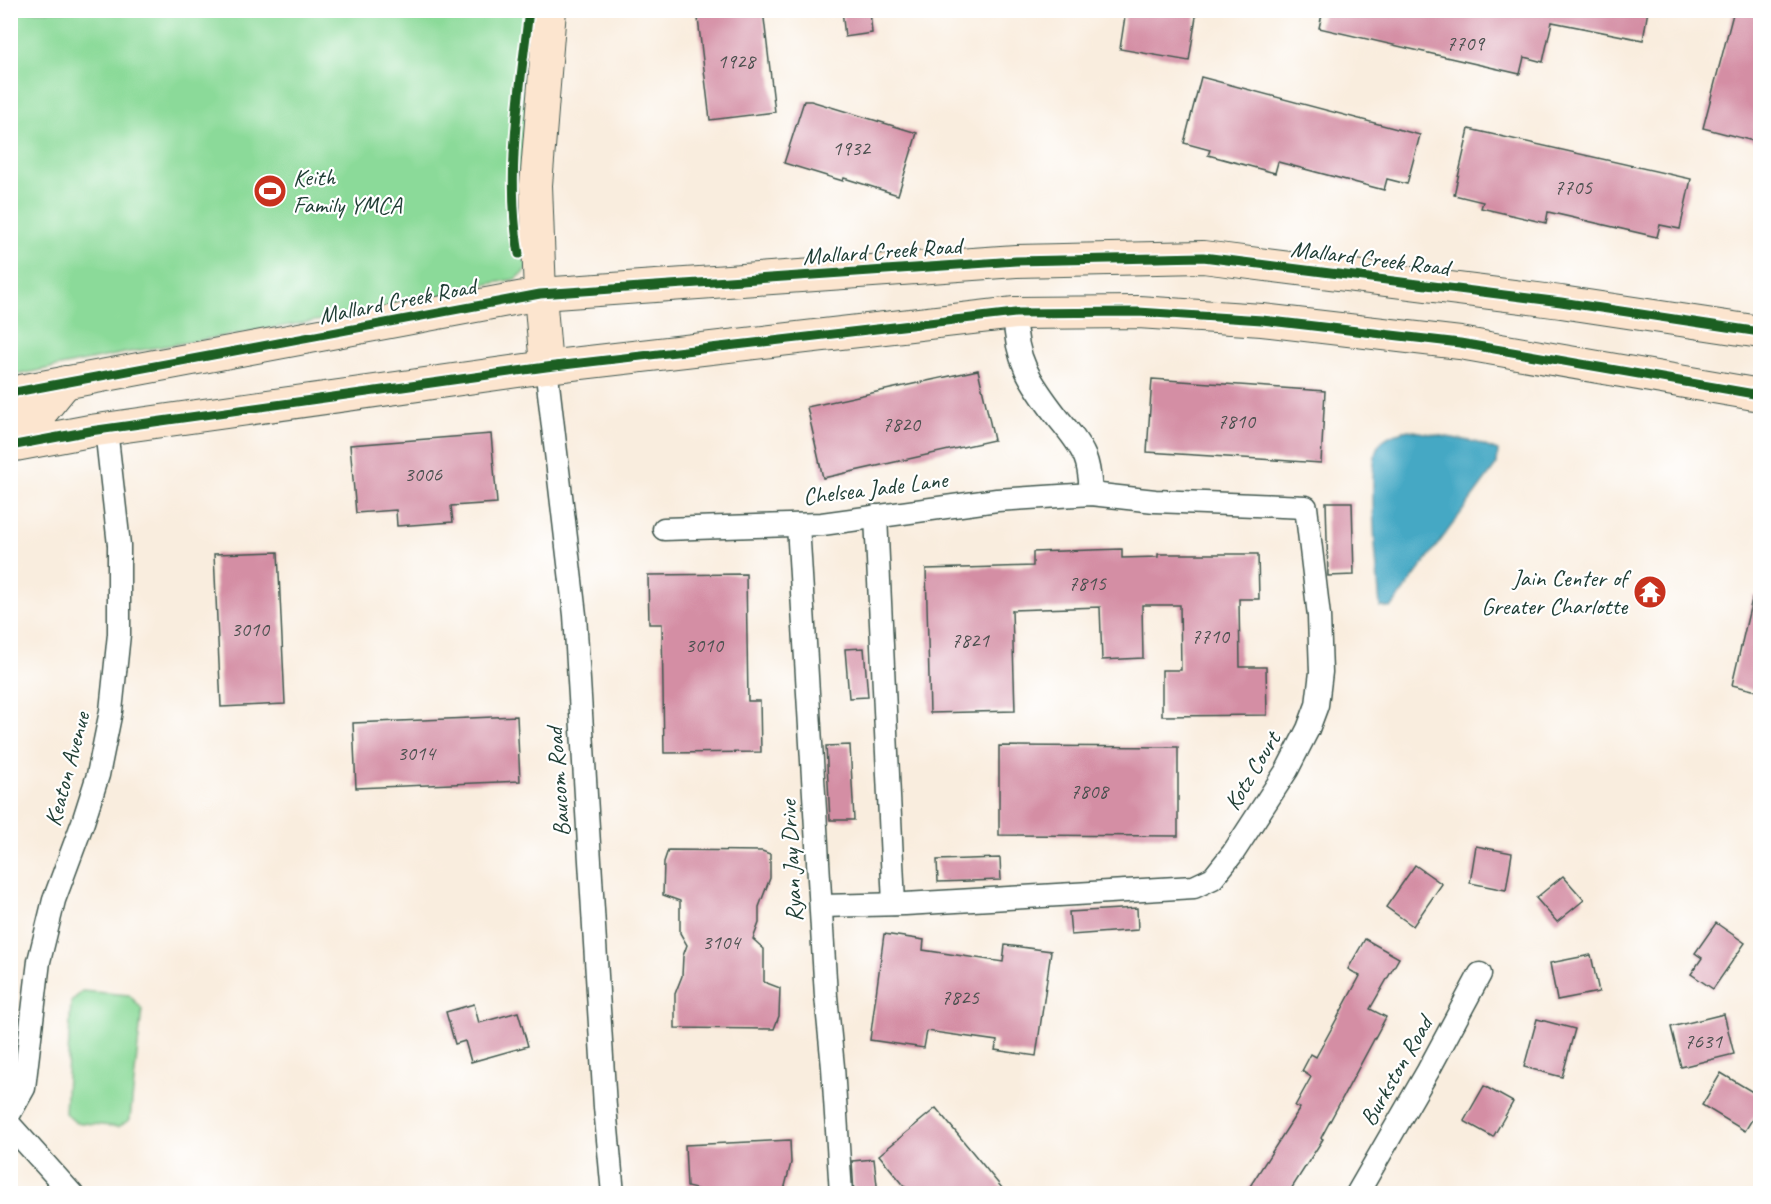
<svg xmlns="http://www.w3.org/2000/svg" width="1771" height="1204" viewBox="0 0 1771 1204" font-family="Caveat,sans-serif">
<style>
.green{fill:#8bda99;stroke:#558c66;stroke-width:1.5}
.water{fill:#44a8c4;stroke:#32727c;stroke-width:1.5}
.building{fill:#d48ea4}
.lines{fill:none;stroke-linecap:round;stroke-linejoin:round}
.street-casing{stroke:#40574e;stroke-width:25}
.secondary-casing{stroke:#40574e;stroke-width:34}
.street{stroke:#fff;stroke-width:22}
.secondary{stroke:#fce5cf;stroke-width:32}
.cycleway-casing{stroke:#fff;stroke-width:13}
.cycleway{stroke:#1b5e20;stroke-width:9}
.labels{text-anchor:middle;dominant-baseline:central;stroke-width:4.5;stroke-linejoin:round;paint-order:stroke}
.number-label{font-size:21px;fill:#4c5150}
.poi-label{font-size:24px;fill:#1f3d34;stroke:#fff;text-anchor:start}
.street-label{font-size:24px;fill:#1f3d34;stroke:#fff}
</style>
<rect width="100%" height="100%" fill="#fff"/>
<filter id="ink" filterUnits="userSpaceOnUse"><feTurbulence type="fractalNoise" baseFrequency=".0167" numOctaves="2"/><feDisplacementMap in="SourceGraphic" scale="12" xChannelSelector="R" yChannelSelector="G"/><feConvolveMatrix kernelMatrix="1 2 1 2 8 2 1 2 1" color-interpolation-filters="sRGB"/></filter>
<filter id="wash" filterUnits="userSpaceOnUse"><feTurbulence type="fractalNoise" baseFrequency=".008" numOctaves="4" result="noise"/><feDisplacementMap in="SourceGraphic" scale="24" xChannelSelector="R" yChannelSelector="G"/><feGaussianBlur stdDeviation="1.35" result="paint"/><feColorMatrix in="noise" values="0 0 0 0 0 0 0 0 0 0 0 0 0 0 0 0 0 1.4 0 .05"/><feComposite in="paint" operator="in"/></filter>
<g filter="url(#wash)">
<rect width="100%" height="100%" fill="#f9edde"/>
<g class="green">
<path d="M10,11H542L528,266L522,274L516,279L465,288L412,305L135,351L11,376Z"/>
<path d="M82,991L129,995L142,1009L130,1119L119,1127L75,1122L65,1113L71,1002Z"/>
</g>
<path class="water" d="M1409,430L1475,442L1498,451L1497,464L1391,608L1380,607C1378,577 1366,468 1378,446C1385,435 1398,432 1409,430Z"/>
<g id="blocks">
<g class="building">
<path d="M697,10H763L775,112L710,120Z"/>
<path d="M842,10H870L872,33L845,37Z"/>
<path d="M1126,10H1197L1189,61L1120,49Z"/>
<path d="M1323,10H1648L1643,40L1552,22L1543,62L1524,57L1520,74L1319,28Z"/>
<path d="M1734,10H1761V143L1703,128Z"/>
<path d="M1201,77L1420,135L1407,184L1387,179L1384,190L1278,162L1275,173L1208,155L1210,150L1184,143Z"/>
<path d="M804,101H811L917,133L898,195L844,178L843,181L784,163Z"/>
<path d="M1469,129L1691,179L1680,229L1660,225L1657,237L1548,212L1546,223L1481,208L1483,202L1454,195Z"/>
<path d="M978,370L994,440L823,478L807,407Z"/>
<path d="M1152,379L1325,391L1321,463L1147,452Z"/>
<path d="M491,434L497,503L451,506L453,522L397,526L396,510L356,513L350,445Z"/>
<path d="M1326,502H1352L1354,575L1328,576Z"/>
<path d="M1122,549V558L1158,557V554H1258L1259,599H1239L1240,667H1266L1267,715L1162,716V670H1181L1180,605H1142L1143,658L1102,660L1100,607L1012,610L1015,711L930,713L926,569L1033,566V552Z"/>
<path d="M278,552L285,704L221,707L214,554Z"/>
<path d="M746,574L748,701H760L761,752L664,753L662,624H649L648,575Z"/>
<path d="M1753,595H1761V692L1732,685Z"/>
<path d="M864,648L868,697L849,698L845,649Z"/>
<path d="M517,716L520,781L356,788L353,723Z"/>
<path d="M850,745L854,820H830L826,746Z"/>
<path d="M999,746L1178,747V836L999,835Z"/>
<path d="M1476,846L1512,853L1506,890L1470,883Z"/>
<path d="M668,850L762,851L770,854V878L759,907V923L753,939L764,949V982L780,988L779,1016L774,1029L675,1028V994L682,976L683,956L687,945L680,933V901L663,895L664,862Z"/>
<path d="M1000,858L1001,880L938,882L937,860Z"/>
<path d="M1415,865L1442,884L1413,926L1386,907Z"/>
<path d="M1563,876L1584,900L1557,922L1536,898Z"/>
<path d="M1137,908L1138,930L1071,935L1069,912Z"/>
<path d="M1716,923L1745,943L1713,989L1691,974L1702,958L1695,953Z"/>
<path d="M884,934L924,940L923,950L1003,962L1005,945L1051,951L1036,1056L995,1050L997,1041L927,1031L924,1048L870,1040Z"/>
<path d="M1365,939L1399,958L1370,1009L1386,1017L1321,1138L1323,1139L1288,1194H1245L1300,1108L1295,1106L1311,1077L1302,1071L1311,1054L1316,1057L1360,976L1348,969Z"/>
<path d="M1591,955L1599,992L1557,1000L1550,963Z"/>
<path d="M474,1004L479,1023L518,1012L528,1046L471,1062L465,1041L455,1044L446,1012Z"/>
<path d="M1724,1014L1734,1054L1681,1067L1671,1027Z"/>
<path d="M1537,1019L1575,1029L1562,1077L1524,1067Z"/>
<path d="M1721,1073L1761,1097V1105L1745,1131L1702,1105Z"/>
<path d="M1484,1086L1513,1102L1493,1137L1464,1121Z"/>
<path d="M936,1108L1007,1194H911L879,1155Z"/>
<path d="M790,1140L791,1163L783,1194H700V1190L687,1187L685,1145Z"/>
<path d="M874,1159L878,1194H854L852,1161Z"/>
</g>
</g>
</g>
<g filter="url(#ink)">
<use href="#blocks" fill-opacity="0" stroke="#40574e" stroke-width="1.5"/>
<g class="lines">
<defs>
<g id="street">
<path d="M1015,313C1014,359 1031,383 1058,418C1068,430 1079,443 1085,457C1090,469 1090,481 1091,494"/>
<path d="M546,367L575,615L605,1107L613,1194"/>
<path d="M876,516L894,904"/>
<path d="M798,525L826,996L833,1067L841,1194"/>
<path d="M664,529L822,524L997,500L1091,494L1155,501L1306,507L1319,616L1321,672L1317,705L1308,729L1287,770L1233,853L1213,878L1194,887L905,904L821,906"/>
<path d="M10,1113L24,1088L39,961L54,900L83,822L98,775L111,711L119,634V545L106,429"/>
<path d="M10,1125L72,1194"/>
<path d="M1357,1194L1428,1071L1480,974"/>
</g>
<g id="secondary">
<path d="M546,367L540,294L536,185L550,10"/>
<path d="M10,393L540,294L1016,261L1203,257L1561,302L1760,332"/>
<path d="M10,417L44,409L66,382"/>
<path d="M10,446L90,431L546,367L1015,313L1138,312L1262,320L1460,343L1760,395"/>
</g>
</defs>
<use href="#street" class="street-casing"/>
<use href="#secondary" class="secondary-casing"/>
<use href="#street" class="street"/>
<use href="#secondary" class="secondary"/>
<defs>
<g id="cycleway">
<path d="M519,254C505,174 520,91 529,10"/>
<path d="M10,393L540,294L1016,261L1203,257L1561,302L1760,332"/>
<path d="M10,446L90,431L546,367L1015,313L1138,312L1262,320L1460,343L1760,395"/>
</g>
</defs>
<use href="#cycleway" class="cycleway-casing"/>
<use href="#cycleway" class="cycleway"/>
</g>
</g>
<defs>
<symbol id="stadium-disc" viewBox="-11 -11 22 22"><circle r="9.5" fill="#c8321e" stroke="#fff"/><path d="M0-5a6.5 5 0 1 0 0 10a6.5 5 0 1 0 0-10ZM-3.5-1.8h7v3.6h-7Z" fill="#fff"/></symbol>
<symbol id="temple-disc" viewBox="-11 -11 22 22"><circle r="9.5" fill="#c8321e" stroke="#fff"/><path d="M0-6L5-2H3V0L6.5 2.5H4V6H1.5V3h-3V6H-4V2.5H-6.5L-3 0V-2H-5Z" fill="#fff"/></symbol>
</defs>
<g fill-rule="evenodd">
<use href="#stadium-disc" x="251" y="172" width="38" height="38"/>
<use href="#temple-disc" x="1631" y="573" width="38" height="38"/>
</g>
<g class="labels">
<g class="number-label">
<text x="1465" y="43">7709</text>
<text x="736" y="61">1928</text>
<text x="851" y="148">1932</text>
<text x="1573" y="187">7705</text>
<text x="1236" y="421">7810</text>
<text x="901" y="424">7820</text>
<text x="423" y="474">3006</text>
<text x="1087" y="583">7815</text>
<text x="250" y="629">3010</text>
<text x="1210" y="636">7710</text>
<text x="970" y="640">7821</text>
<text x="704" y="645">3010</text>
<text x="416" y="753">3014</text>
<text x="1089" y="791">7808</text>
<text x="721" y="942">3104</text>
<text x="960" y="997">7825</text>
<text x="1703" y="1041">7631</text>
</g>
<g class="poi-label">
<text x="293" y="177">Keith<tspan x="293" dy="28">Family YMCA</tspan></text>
<text x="1627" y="578" text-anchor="end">Jain Center of<tspan x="1627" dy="28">Greater Charlotte</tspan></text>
</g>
<g class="street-label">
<text transform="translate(882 251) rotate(-4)">Mallard Creek Road</text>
<text transform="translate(1370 258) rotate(7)">Mallard Creek Road</text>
<text transform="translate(397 301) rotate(-11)">Mallard Creek Road</text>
<text transform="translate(875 488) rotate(-7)">Chelsea Jade Lane</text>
<text transform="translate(67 769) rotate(-75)">Keaton Avenue</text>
<text transform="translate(1252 771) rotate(-59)">Kotz Court</text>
<text transform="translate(558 782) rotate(-94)">Baucom Road</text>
<text transform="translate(791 861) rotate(-93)">Ryan Jay Drive</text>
<text transform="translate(1396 1071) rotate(-60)">Burkston Road</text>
</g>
</g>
<rect width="1771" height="1204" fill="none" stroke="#fff" stroke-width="36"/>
</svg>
